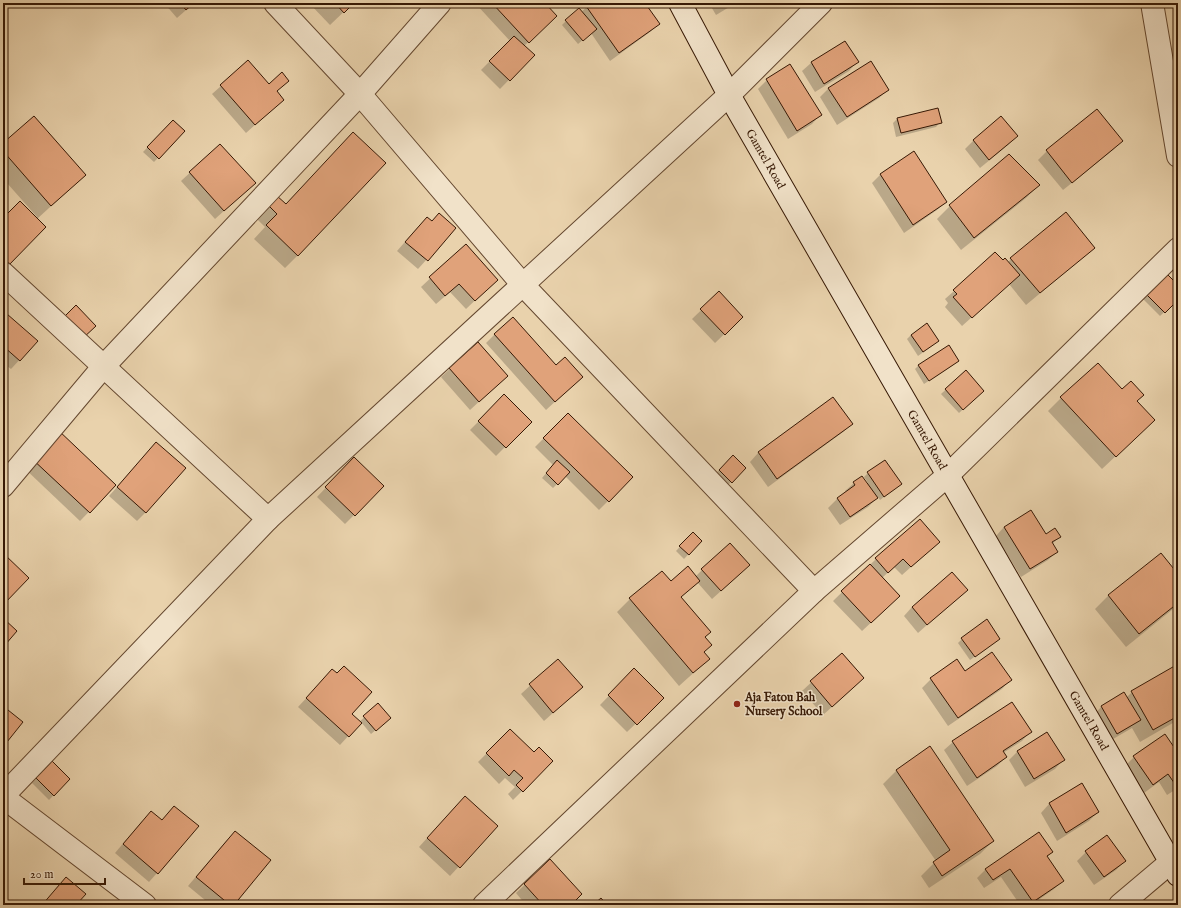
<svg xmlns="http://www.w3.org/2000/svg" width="1181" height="908" viewBox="0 0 1181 908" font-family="'IM FELL English',serif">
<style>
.shadow{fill:#0003}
.building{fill:#e0a27a;stroke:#371905}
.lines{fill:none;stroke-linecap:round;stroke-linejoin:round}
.street-casing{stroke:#64472f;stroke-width:24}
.secondary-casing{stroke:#371905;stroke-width:24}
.street{stroke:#f1e2c9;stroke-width:22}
.secondary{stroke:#f1e2c9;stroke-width:22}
.poi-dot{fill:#8f2418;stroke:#f1e2c9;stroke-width:1.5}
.labels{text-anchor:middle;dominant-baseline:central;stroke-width:3;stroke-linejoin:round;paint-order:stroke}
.street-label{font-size:12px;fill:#371905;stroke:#f1e2c9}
.poi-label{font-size:12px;font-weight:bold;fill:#371905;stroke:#f1e2c9;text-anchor:start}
</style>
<rect width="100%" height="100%" fill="#e9d2ac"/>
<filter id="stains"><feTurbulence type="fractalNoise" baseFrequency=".005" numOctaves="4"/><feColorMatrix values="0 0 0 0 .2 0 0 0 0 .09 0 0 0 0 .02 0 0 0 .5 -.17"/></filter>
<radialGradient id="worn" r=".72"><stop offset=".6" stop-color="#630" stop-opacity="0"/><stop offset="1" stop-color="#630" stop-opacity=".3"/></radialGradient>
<g class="shadow">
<path d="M164,3H194L177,18Z"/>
<path d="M309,3H353L330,25Z"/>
<path d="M475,3H543L547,25L524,46L533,55L500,89L481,70L510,41Z"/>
<path d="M592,3H644L659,24L650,32L610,61L591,33L578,44L562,25L566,21L581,12Z"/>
<path d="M709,3H736L716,15Z"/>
<path d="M845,42L857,62L849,71L815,92L802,71L811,63Z"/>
<path d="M790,66L820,115L812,124L788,139L758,89L767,80Z"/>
<path d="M221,86L276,92L274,108L246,133L212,94Z"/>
<path d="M829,88L888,90L879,98L837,125L820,97Z"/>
<path d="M897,119L940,122L936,127L896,137L893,123Z"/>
<path d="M173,121L184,131L154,162L143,152Z"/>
<path d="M1016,136L1008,145L980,168L965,149L974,140Z"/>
<path d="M1121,141L1113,150L1063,190L1038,160L1047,151Z"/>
<path d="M3,145L85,175L37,219L3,269V220L36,218L37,217L7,183L3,187V181L6,184L7,183L3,178Z"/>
<path d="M220,145L246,191L215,219L181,181Z"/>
<path d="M914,152L946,202L937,210L904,233L872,183L880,175Z"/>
<path d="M1009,155L1039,185L1026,198L961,250L937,219L950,206Z"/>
<path d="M276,197L298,255L285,268L254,239L265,227L256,218Z"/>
<path d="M431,222L455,228L418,269L397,251L418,227Z"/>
<path d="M466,245L488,288L466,309L450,292L436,304L421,287Z"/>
<path d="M1093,247L1080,260L1026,305L1009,284L962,326L945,307L948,303L945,299L954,291L1003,261L1008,262L1011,259Z"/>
<path d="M1167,275L1172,280L1178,275V299L1160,316L1143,299Z"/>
<path d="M719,293L742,317L715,343L692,319Z"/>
<path d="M3,318L37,341L11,369L3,363Z"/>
<path d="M927,325L933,345L918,356L907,339L911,335Z"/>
<path d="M495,334L556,367L582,377L546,410L486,343Z"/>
<path d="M478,343L507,376L470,410L441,377Z"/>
<path d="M957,361L953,365L924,384L915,369L919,365Z"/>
<path d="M966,371L979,395L959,413L941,394Z"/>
<path d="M1122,391L1136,401L1154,420L1102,469L1048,411L1061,398Z"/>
<path d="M504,396L530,422L496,456L470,430Z"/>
<path d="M833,398L852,423L843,432L768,487L750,462L758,453Z"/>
<path d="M568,414L632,477L599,510L565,476L553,488L542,478L553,465L535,447Z"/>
<path d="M57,430L115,485L80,521L22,466Z"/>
<path d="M148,452L146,512L137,521L109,496Z"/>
<path d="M733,456L745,468L727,486L715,474Z"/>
<path d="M354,458L383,486L345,524L317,497Z"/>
<path d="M868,473L901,484L880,500L878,497L868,507L840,525L828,508L837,499L846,493L845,491L854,483L867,484L868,483L864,477Z"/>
<path d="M1030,511L1045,535L1060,537L1052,544L1057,552L1048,560L1021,577L996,536L1004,527Z"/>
<path d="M693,533L701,541L684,559L676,551Z"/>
<path d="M930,550L902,575L894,567L882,578L890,605L862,631L833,601L876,559Z"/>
<path d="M1161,554L1178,576V605L1126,647L1095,609L1108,596Z"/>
<path d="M702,570L740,574L712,599L697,582L680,598L704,637L703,652L709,659L679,686L617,612L630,599L662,572L671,582L695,577Z"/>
<path d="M966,590L918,633L904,616L912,607Z"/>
<path d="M962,639H999L970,660L958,643Z"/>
<path d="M842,654L854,687L823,715L802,691Z"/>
<path d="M558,660L582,687L544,721L521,694Z"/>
<path d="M957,661L965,672L1010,680L1002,689L948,726L922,688L931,679Z"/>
<path d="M1178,665V720L1140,742L1132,728L1108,742L1093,716L1101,707L1123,693L1126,698L1132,692Z"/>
<path d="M634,670L662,698L627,732L600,705Z"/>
<path d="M324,679L351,714L359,722L378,705L385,722L371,734L361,722L340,745L298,707Z"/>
<path d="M510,730L534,754L552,761L513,800L508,794L515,787L505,778L499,784L478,762Z"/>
<path d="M1030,732L1022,741L1003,753L1006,757L997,766L967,786L944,750L953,742Z"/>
<path d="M930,748L993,841L980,854L929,888L921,876L936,861L883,784L896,771Z"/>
<path d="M1017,752L1063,760L1055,769L1025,787L1009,760Z"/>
<path d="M1178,755V788L1167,795L1159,782L1144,793L1125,766L1134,757Z"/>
<path d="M52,763L69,779L49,800L32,783Z"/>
<path d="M1081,785L1098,812L1089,821L1057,841L1041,813L1049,804Z"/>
<path d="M456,806L496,826L450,876L419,847Z"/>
<path d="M142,821L157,873L149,882L115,853Z"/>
<path d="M235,832L233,905H211L188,886L226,841Z"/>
<path d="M1107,837L1125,861L1116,870L1094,885L1077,861L1086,852Z"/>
<path d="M1052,852L1047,857L1063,880L1054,889L1031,905H1020L1001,877L984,888L977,878L986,869Z"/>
<path d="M550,861L570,905H526L516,893Z"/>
<path d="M66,878L75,905H42L57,887Z"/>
</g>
<g class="building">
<path d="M180,3H194L186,10Z"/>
<path d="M335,3H354L344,13Z"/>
<path d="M492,3H545L557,16L529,43Z"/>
<path d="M590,3H645L660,24L619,53L586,6Z"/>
<path d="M579,8L597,29L583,41L565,20Z"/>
<path d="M514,36L535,55L510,81L489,61Z"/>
<path d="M845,41L859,62L824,84L811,62Z"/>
<path d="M248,60L269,84L282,72L289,81L277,91L284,100L255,125L220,85Z"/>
<path d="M871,61L889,90L847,117L828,88Z"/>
<path d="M790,64L822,115L797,131L766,79Z"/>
<path d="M938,108L942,123L901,133L897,118Z"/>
<path d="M1097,109L1123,141L1072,183L1046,150Z"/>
<path d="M34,116L86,175L51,206L3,151V143Z"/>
<path d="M1001,116L1018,136L989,160L973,140Z"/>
<path d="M173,120L185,131L159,159L147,147Z"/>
<path d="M353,132L386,163L298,256L266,225L277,214L268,205L276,195L286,204Z"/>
<path d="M220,144L256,183L224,211L189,172Z"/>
<path d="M914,151L947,202L913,225L880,174Z"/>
<path d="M1009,154L1040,185L974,238L949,205Z"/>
<path d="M20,201L46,227L8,266L3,261V218Z"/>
<path d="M1066,212L1095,248L1040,293L1010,258Z"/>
<path d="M439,213L456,228L428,261L405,242L427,217L432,221Z"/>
<path d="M466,244L498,280L475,301L459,284L445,296L429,277Z"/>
<path d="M995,252L1003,260L1005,258L1020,275L972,318L953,297L957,294L953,290Z"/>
<path d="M1167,274L1178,285V300L1165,313L1146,294Z"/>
<path d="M719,291L743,317L725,335L700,309Z"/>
<path d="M76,305L96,326L82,339L62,319Z"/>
<path d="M7,314L38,341L20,361L3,346V318Z"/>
<path d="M513,317L556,365L565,357L583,377L555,402L494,334Z"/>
<path d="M927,323L939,341L923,352L911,335Z"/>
<path d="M478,342L508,376L479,402L449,368Z"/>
<path d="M949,345L959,361L929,381L918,365Z"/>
<path d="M1098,363L1122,389L1131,381L1144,395L1137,401L1155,420L1116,457L1060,397Z"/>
<path d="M966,370L984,391L963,410L945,389Z"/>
<path d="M504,394L532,422L506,448L478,421Z"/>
<path d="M833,397L853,424L777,479L758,452Z"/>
<path d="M568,413L633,477L609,502L543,438Z"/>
<path d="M57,429L116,485L90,513L30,457Z"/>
<path d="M156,442L186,468L146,513L117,487Z"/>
<path d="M733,455L746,468L732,483L719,470Z"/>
<path d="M354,457L384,486L355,516L325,487Z"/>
<path d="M557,460L570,472L558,485L546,473Z"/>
<path d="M885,460L902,484L884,497L867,472Z"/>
<path d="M862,476L878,498L850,517L837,498L855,485L853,482Z"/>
<path d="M1031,510L1046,534L1055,528L1061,537L1052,542L1058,552L1030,569L1004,527Z"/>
<path d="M920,519L940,542L911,567L903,559L888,573L875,558Z"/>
<path d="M693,532L702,541L689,555L679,546Z"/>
<path d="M730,543L750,565L721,591L701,569Z"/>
<path d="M3,553L29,578L3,605Z"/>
<path d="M1161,553L1178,574V603L1139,634L1108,595Z"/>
<path d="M870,564L900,596L871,623L841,591Z"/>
<path d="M688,566L700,581L681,597L711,632L705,637L712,645L704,652L710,659L693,673L629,598L662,571L671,581Z"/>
<path d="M952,572L968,590L927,625L912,607Z"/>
<path d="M3,618L17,631L5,645L3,644Z"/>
<path d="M987,619L1000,639L975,657L961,638Z"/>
<path d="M992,652L1012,680L958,718L930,678L957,659L965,671Z"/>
<path d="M842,653L864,678L832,707L810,681Z"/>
<path d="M558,659L583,687L553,713L529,684Z"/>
<path d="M1178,664V716L1153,730L1131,691Z"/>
<path d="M344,666L372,692L352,714L362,723L349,737L306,698L332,669L337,673Z"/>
<path d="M634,668L664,698L637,725L608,695Z"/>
<path d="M1124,692L1141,720L1117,734L1101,706Z"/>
<path d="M1012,702L1032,732L1003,751L1007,757L977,778L952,741Z"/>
<path d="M378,703L391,718L376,731L363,716Z"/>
<path d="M3,706L23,722L3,747Z"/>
<path d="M510,729L534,752L539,747L553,761L523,792L516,785L523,778L514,770L509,776L486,753Z"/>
<path d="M1047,732L1065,760L1034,779L1017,751Z"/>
<path d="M1165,734L1178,753V786L1177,787L1168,774L1153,785L1133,756Z"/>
<path d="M930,746L994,841L942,876L933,862L950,850L896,770Z"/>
<path d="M52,761L70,779L54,796L36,778Z"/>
<path d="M1082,783L1099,812L1066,833L1049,803Z"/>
<path d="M465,796L498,826L460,868L427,838Z"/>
<path d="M174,806L199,826L158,874L123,844L151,811L162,820Z"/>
<path d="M235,831L271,860L234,905H230L196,877Z"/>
<path d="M1039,832L1053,852L1047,856L1064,881L1033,902L1010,869L993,880L985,869Z"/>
<path d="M1107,835L1126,861L1104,877L1085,851Z"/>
<path d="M550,859L582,894L571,905H543L524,884Z"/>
<path d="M66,877L86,894L76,905H42Z"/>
<path d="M601,898L607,905H593Z"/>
</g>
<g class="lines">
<defs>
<g id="street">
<path d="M275,3L360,94L523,285L814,591"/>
<path d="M1152,3L1178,156"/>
<path d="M3,273L268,519"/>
<path d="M3,486L103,367L360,94L440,3"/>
<path d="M3,796L268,519L729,95L821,3"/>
<path d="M3,797L145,905"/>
<path d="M484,905L814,591L947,476L1178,249"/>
<path d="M1120,905L1178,856"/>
</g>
<g id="secondary">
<path id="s1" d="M680,3L729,95L1178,875"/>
</g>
</defs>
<use href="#street" class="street-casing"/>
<use href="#secondary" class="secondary-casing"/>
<use href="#street" class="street"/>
<use href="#secondary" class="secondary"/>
</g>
<circle class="poi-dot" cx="737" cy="704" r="4"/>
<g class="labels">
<g class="street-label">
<text stroke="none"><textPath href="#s1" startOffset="178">Gamtel Road</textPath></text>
<text stroke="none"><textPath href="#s1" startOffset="502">Gamtel Road</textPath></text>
<text stroke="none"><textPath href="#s1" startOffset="826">Gamtel Road</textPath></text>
</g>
<g class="poi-label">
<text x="745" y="697">Aja Fatou Bah<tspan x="745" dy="14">Nursery School</tspan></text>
</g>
</g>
<rect width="1181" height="908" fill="none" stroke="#e9d2ac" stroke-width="16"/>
<rect x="4" y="4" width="1173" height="900" fill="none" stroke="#371905" stroke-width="2"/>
<rect x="8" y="8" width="1165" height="892" fill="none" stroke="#371905"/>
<path d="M24 878v6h81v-6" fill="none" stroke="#371905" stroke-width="2"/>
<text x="30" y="878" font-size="12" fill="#371905" stroke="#f1e2c9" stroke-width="3" paint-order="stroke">20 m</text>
<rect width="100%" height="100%" filter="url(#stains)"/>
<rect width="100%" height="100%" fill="url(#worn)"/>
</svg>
